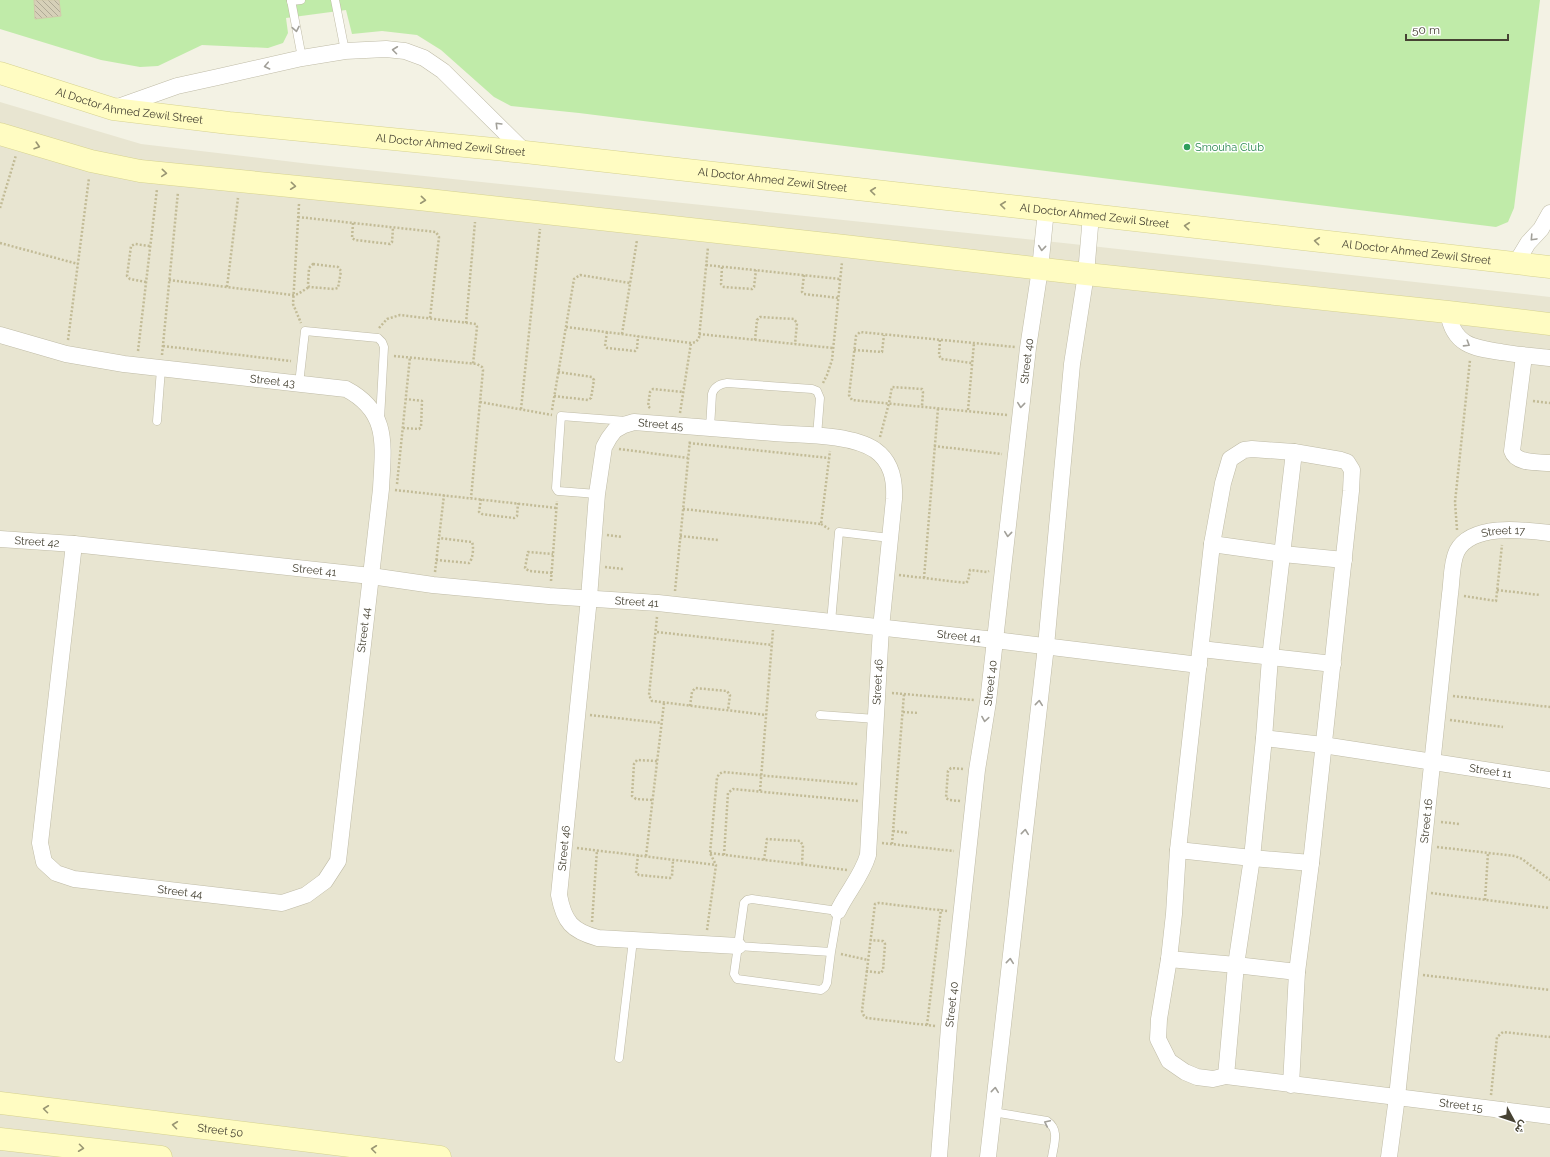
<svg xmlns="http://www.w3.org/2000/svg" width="1550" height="1157" viewBox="0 0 1550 1157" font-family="Raleway,Vazirmatn,sans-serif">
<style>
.residential{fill:#e8e5d1}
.pitch{fill:#c0eba9}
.building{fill:url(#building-back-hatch);stroke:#d1c9ab}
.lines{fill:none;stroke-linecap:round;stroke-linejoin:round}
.lane-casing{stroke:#bfbba6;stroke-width:9}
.street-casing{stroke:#bfbba6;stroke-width:17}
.secondary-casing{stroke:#d6d290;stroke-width:23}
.path{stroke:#c2bb96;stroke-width:2.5;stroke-dasharray:2 2;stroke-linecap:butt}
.lane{stroke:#fff;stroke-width:8}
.street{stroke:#fff;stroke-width:16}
.secondary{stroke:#fffcc2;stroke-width:22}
.oneway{stroke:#a2a099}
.oneway2{stroke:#999673}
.leisure-dot{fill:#2e9e5b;stroke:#fff;stroke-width:1.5}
.labels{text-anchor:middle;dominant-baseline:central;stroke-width:3;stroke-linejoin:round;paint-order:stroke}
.street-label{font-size:11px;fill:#464233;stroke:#fff}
.leisure-label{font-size:11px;fill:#27864d;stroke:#fff;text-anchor:start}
</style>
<defs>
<pattern id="building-back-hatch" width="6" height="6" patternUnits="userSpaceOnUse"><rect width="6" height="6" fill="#d6d0b8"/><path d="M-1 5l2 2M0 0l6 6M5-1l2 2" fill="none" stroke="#afaa96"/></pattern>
</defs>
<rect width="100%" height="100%" fill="#f3f2e4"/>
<path class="residential" d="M0,102L141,144L310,164L1073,244L1550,297V1157H0Z"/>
<path class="pitch" d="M0,0H1540L1514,208L1508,222L1496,227L579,113L511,106L494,97L441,50L417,35L382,31L352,34L346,10L286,18L288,33L283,43L268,48L202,45L158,66L140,67L101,60L0,29Z"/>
<path class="building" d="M34,0H59L61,16L35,19Z"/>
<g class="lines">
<defs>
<g id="lane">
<path d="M291,0L302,58"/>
<path d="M335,0L345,51"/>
<path d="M291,1L301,0"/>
<path d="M299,384L305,331L378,338L382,342L384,347L380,419"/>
<path d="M157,421L161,369"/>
<path d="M710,428L712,394C714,387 719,384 727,383L812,389L817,391L820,398L817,436"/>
<path d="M597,494L558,491L556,488L561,416L626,421"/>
<path d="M831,622L839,532L890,538"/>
<path d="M820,715L876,719"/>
<path d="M738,946L831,952L838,911L752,899L747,900L744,903L734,974L737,979L821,990L825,987L827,983L831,952"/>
<path d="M619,1058L633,940"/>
<path d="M993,1112L1047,1121C1060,1130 1054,1143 1052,1157"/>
</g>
<g id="street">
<path d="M115,108L177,86L218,77L302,58L345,51L386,49L405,51L424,58L443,71L525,152"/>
<path d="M1516,263L1528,243L1541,229L1550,213"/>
<path d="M1448,312C1453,345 1473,348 1501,352C1517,355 1534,356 1550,358"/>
<path id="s1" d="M0,335L66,354L124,364L346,389C390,412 383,446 381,489L338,861L325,881L306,895L282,903L74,879L56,873L44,862L40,843L74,544"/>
<path d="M1524,356L1512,451C1516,464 1538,462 1550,463"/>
<path id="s2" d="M0,539L74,544L371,576L433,585L549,596L658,603L995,640L1199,665"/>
<path d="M1212,544L1283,554L1344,560"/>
<path d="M1201,649L1333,664"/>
<path id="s3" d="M1264,738L1323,745L1550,780"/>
<path d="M1178,850L1252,858L1311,863"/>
<path id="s4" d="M738,946L598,938C572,931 564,922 559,895L589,598L597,494L604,447L609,438L615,430L624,425L634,422C681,426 727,429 774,433C803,435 851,434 875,450C892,462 895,480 894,499L881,628L868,855C862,876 847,892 838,911"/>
<path d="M1169,959L1236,965L1297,972"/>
<path d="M1226,1076L1236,965L1252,858L1264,738L1270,658L1294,452"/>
<path id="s5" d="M1291,1085L1297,972L1311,863L1351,491L1352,470L1347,462L1341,460L1294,452L1252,449L1244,450L1230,459L1223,483L1212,544L1178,850L1174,914L1169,959L1159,1019L1158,1039L1169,1061L1185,1072L1197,1077L1213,1079L1226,1076L1550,1116"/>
<path id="s6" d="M939,1157L949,1027L977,770L988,702L1028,348L1040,269L1046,210"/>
<path d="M988,1157L1046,646L1072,364L1086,274L1091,215"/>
<path id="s7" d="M1389,1157L1397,1097L1450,594C1452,581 1451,563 1457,551C1472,523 1524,530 1550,533"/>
</g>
<g id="secondary">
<path id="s8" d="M0,73L113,109L229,123L525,152L1046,210L1550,267"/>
<path d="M0,134L91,161L140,171L419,199L844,246L1086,274L1448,312L1550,324"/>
<path id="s9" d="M0,1103L440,1157"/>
<path d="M0,1139L161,1157"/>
</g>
</defs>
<use href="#lane" class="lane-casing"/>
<use href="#street" class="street-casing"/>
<use href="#secondary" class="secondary-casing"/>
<g class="path">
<path d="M299,204L293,304L301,323"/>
<path d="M0,208L16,155"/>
<path d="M298,217L436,232L439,237L430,318"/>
<path d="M353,223L352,238L355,240L390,244L392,242L393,228"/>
<path d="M0,243L78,264"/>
<path d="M313,264L338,267L341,271L338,288L334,289L309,287L308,284L309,268Z"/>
<path d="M706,265L840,279"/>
<path d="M722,267L721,284L724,287L752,289L754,287L756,270"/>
<path d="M804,275L802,292L804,294L839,298"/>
<path d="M169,280L293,295L298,294L309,287"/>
<path d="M146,282L130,279L127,276L131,246L135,244L150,246"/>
<path d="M227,287L238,198"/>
<path d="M466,323L475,222"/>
<path d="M566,327L691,343L696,342L699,338L708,247"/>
<path d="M379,328L387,319L400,315L476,324L477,327L473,364"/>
<path d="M607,332L605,346L607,348L635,351L637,349L638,336"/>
<path d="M622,334L637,240"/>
<path d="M699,334L833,348"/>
<path d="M68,340L89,178"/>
<path d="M755,340L757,320L760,317L794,319L797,323L795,344"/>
<path d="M940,340L939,355L941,359L972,363"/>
<path d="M163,346L291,361"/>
<path d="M854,350L882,352L884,335"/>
<path d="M138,351L157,189"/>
<path d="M162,355L178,192"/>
<path d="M394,356L477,364L482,367L483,370L471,498"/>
<path d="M823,383L827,375L832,360L842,262"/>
<path d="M554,396L588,400L591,398L594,380L592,377L558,372"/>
<path d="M1533,401L1550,403"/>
<path d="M480,402L552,415"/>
<path d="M650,408L648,406L650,392L653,389L683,392"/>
<path d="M521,409L540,229"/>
<path d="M552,410L574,279L580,275L630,283"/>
<path d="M968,410L974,343"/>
<path d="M680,413L691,343"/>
<path d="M1007,415L852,400L849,395L856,336L860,332L1015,347"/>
<path d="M403,428L419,429L421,427L422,401L406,399"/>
<path d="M880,437L889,403L892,387L922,389L923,392L922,406"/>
<path d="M689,443L829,458"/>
<path d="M934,446L1002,454"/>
<path d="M619,449L688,458"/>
<path d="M397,484L410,357"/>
<path d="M395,490L557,508"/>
<path d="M481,499L479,512L482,514L514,518L517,516L518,503"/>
<path d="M683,509L821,524L830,451"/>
<path d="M821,524L829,529"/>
<path d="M1457,530L1455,502L1470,360"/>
<path d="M607,535L622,537"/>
<path d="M680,536L718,540"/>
<path d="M436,560L469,563C473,559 474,547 472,542L439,538"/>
<path d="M605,567L623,569"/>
<path d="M435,572L444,495"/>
<path d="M552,573L529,571L525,568L528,552L553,554"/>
<path d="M899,575L966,583L968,581L970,570L987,572L989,571"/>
<path d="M924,578L938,408"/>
<path d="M551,581L557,501"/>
<path d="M1497,590L1540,595"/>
<path d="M675,591L690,440"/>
<path d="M1464,596L1496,601L1502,545"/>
<path d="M657,617L649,695L652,701L766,715"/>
<path d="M657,632L772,645"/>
<path d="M892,693L974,700"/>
<path d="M1453,696L1550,707"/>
<path d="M690,706L692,692L695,688L727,691L730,695L728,710"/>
<path d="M903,712L919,713"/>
<path d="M590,715L661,723"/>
<path d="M1450,720L1503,727"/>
<path d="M760,791L773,630"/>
<path d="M652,800L636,799L632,796L634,764L637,760L657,761"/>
<path d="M960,801L949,800L946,798L948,771L951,768L963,769"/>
<path d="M1441,822L1460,824"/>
<path d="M893,831L909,833"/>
<path d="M882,843L954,851"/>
<path d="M892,844L904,694"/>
<path d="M1437,847L1515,856L1522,859L1550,880"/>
<path d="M577,848L716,865"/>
<path d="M710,853L847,870"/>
<path d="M638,855L636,873L639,875L670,878L672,876L673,860"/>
<path d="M724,855L728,793L733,789L858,801"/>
<path d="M646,856L664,703"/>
<path d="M764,860L767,839L800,841L803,845L802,864"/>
<path d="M1431,893L1550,908"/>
<path d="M1485,900L1488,853"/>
<path d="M592,922L597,850"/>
<path d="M707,930L716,865L710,853L717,778L719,774L723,772L858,784"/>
<path d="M841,954L868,960"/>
<path d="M866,971L881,973L883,970L885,944L883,941L870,940"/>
<path d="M1423,975L1550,990"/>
<path d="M927,1025L941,909"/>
<path d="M935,1026L867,1018L864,1016L862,1011L875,904L879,903L947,911"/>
<path d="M1491,1095L1497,1037L1503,1032L1550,1037"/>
</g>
<use href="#lane" class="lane"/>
<use href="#street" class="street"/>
<use href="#secondary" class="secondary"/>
</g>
<defs><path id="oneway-chevron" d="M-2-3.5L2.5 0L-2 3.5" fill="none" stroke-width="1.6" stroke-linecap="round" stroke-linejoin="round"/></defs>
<g class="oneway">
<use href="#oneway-chevron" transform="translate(296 29) rotate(79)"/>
<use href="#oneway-chevron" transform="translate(395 50) rotate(-173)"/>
<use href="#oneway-chevron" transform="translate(267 66) rotate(168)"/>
<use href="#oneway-chevron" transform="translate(498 125) rotate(-135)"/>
<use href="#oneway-chevron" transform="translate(1533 238) rotate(133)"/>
<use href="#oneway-chevron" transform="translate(1042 248) rotate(96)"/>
<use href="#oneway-chevron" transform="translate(1467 344) rotate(32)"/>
<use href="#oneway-chevron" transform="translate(1021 405) rotate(96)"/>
<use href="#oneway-chevron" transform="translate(1008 534) rotate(96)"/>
<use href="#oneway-chevron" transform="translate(1039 703) rotate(-84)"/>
<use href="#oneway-chevron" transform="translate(985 719) rotate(99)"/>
<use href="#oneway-chevron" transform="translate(1025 832) rotate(-84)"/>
<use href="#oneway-chevron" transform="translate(1010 961) rotate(-84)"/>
<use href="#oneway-chevron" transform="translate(995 1090) rotate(-84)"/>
<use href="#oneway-chevron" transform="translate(1047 1123) rotate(-155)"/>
</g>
<g class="oneway2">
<use href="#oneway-chevron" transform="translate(37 146) rotate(17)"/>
<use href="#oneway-chevron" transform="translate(164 173) rotate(5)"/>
<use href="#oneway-chevron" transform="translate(293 186) rotate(6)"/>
<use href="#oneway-chevron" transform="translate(873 191) rotate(-174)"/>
<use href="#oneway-chevron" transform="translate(423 200) rotate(6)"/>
<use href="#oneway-chevron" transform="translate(1003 205) rotate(-174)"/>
<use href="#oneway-chevron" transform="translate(1187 226) rotate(-174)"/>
<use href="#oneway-chevron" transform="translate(1317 241) rotate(-174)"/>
<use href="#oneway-chevron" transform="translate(46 1109) rotate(-173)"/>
<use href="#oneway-chevron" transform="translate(175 1125) rotate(-173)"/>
<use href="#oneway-chevron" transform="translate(81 1148) rotate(7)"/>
<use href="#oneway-chevron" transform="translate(374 1149) rotate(-173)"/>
</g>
<circle class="leisure-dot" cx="1187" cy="147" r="4"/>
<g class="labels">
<g class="street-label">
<text stroke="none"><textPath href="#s8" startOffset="134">Al Doctor Ahmed Zewil Street</textPath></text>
<text stroke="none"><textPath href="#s8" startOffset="458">Al Doctor Ahmed Zewil Street</textPath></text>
<text stroke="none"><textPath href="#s8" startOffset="782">Al Doctor Ahmed Zewil Street</textPath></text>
<text stroke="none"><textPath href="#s8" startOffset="1106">Al Doctor Ahmed Zewil Street</textPath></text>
<text stroke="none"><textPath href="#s8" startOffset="1430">Al Doctor Ahmed Zewil Street</textPath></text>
<text stroke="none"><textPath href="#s6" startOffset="801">Street 40</textPath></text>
<text stroke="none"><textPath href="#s1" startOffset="277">Street 43</textPath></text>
<text stroke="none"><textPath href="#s4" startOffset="721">Street 45</textPath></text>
<text stroke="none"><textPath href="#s7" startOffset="663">Street 17</textPath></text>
<text stroke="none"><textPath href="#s2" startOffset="37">Street 42</textPath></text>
<text stroke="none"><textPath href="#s2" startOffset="316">Street 41</textPath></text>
<text stroke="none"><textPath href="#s2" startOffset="640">Street 41</textPath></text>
<text transform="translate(364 630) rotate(-83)">Street 44</text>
<text stroke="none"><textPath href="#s2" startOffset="964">Street 41</textPath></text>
<text transform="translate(878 682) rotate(-87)">Street 46</text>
<text stroke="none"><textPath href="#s6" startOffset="477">Street 40</textPath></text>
<text stroke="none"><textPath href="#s3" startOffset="229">Street 11</textPath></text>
<text stroke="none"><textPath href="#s7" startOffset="338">Street 16</textPath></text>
<text stroke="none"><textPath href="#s4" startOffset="250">Street 46</textPath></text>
<text transform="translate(180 892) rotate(7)">Street 44</text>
<text stroke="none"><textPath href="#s6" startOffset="153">Street 40</textPath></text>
<text stroke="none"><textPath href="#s5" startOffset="1657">Street 15</textPath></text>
<text stroke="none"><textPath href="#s9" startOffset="222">Street 50</textPath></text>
</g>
<g class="leisure-label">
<text x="1195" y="147">Smouha Club</text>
</g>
</g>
<g transform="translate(1514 1121) rotate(130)" stroke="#ffffff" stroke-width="3" paint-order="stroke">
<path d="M0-3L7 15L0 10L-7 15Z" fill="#464233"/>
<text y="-6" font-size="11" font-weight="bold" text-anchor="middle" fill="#464233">ش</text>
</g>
<path d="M1406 34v6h102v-6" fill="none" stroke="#464233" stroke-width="2"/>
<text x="1412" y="34" font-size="12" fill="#464233" stroke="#ffffff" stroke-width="3" paint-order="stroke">50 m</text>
</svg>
